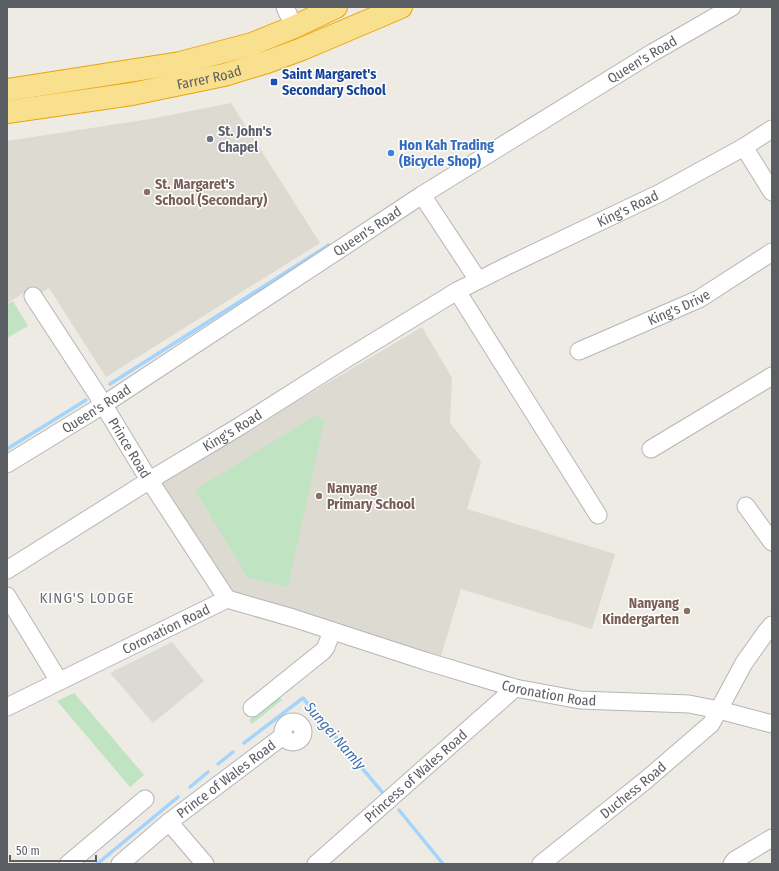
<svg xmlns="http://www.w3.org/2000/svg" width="779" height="871" viewBox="0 0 779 871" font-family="'Fira Sans Condensed',sans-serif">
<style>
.industrial{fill:#dcdad5}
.education{fill:#dddad1}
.green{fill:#c0e4c1}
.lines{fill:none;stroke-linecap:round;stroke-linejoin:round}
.stream{stroke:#a4d4fb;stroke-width:3.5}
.minor-casing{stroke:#b3b5ba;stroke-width:19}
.highway-casing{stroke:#e7a609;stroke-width:24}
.minor{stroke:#fff;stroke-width:17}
.highway{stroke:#f9e08e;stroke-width:22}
.transit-dot{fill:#1a4fb4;stroke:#fff;stroke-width:1.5}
.worship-dot{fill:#6b7280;stroke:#fff;stroke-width:1.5}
.shop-dot{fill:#3f7fe0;stroke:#fff;stroke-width:1.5}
.education-dot{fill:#8d6e63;stroke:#fff;stroke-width:1.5}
.labels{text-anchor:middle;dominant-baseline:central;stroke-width:3;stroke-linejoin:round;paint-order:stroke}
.street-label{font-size:14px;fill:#5b5e63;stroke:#fff}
.transit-label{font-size:14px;font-weight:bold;fill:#164399;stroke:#fff;text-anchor:start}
.worship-label{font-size:14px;font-weight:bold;fill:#5b616d;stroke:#fff;text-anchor:start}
.shop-label{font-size:14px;font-weight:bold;fill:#366cbe;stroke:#fff;text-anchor:start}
.education-label{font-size:14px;font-weight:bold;fill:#785e54;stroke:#fff;text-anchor:start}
.neighbourhood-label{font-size:15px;letter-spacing:1px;fill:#6c7075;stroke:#fff}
.water-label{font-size:15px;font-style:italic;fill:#4274ad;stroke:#fff}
</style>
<rect width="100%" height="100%" fill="#edebe3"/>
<path class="industrial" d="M172,642L204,681L153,723L110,673Z"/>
<g class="education">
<path d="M231,103L320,243L106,377L49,288L29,301L24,293L7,303V141L150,119Z"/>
<path d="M422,327L452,378L450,423L481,462L467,509L615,554L592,629L461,589L441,656L226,591L160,482Z"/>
</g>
<g class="green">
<path d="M13,301L28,326L7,338V304Z"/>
<path d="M316,415L324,421L288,587L248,578L195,490Z"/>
<path d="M74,693L144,775L130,787L57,701Z"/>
<path d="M278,696L282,700L252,724L249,720Z"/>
</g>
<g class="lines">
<g class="stream">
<path d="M110,384L329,245"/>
<path d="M7,449L86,400"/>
<path d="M244,743L303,698L383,793"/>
<path d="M218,764L233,752"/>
<path d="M190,787L208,772"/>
<path d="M399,810L443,864"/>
<path d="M97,864L178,797"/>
</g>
<defs>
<g id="minor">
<path d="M285,7L294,27"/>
<path d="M744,147L772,192"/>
<path d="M422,195L478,280"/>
<path d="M457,291L598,515"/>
<path id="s1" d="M33,296L97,394L146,475L227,599"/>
<path id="s2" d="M579,351L699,299L772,252"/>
<path d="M651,449L772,376"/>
<path id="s3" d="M7,464L103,405L422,195L652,53L732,7"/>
<path d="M746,506L772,542"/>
<path id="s4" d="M7,570L150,480L240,426L336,365L457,291L507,266L660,193L744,147L772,129"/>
<path d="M7,596L59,681"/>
<path id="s5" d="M7,707L227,599L293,618L425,661L515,688L580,700L689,704L719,710L772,724"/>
<path d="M252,708L323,651L326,647L332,631"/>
<circle cx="293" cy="732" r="10"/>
<path d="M169,822L205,864"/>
<path d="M68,864L145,799"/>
<path id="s6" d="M120,864L169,822L283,736"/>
<path id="s7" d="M316,864L515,688"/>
<path id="s8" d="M541,864L646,780L711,724L744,663L766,632L772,625"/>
<path d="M732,864L735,860L772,838"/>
</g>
<g id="highway">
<path d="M7,90L180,63L252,44L294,27L336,7"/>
<path id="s9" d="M7,112L132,94L224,75L267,62L302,49L401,7"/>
</g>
</defs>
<use href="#minor" class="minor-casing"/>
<use href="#highway" class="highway-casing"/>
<use href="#minor" class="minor"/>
<use href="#highway" class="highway"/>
</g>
<rect class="transit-dot" x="270" y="78" width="8" height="8" rx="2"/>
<circle class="worship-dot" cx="210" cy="139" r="4"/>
<circle class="shop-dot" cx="391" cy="153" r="4"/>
<g class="education-dot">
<circle cx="147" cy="192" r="4"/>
<circle cx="319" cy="496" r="4"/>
<circle cx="687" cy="611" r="4"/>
</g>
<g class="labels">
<g class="street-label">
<text stroke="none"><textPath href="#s3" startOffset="753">Queen's Road</textPath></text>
<text stroke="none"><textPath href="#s9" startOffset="205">Farrer Road</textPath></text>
<text stroke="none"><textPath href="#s4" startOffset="719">King's Road</textPath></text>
<text stroke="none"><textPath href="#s3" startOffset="429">Queen's Road</textPath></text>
<text stroke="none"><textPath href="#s2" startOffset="109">King's Drive</textPath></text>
<text stroke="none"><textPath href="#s3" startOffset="105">Queen's Road</textPath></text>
<text stroke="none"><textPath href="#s4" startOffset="265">King's Road</textPath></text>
<text stroke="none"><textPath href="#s1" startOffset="180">Prince Road</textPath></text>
<text stroke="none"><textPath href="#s5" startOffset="177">Coronation Road</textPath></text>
<text stroke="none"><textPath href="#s5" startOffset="581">Coronation Road</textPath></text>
<text stroke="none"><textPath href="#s7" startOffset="133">Princess of Wales Road</textPath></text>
<text stroke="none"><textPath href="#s6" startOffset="136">Prince of Wales Road</textPath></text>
<text stroke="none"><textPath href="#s8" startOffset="118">Duchess Road</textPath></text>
</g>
<g class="transit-label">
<text x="282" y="74">Saint Margaret's<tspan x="282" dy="16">Secondary School</tspan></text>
</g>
<g class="worship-label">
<text x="218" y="131">St. John's<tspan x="218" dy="16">Chapel</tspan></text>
</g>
<g class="shop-label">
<text x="399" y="145">Hon Kah Trading<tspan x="399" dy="16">(Bicycle Shop)</tspan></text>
</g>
<g class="education-label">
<text x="155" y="184">St. Margaret's<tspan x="155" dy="16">School (Secondary)</tspan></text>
<text x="327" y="488">Nanyang<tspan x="327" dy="16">Primary School</tspan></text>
<text x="679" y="603" text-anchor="end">Nanyang<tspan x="679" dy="16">Kindergarten</tspan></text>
</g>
<g class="neighbourhood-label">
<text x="87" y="598">KING'S LODGE</text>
</g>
<g class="water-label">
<text transform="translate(335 736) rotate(49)">Sungei Namly</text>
</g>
</g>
<rect width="779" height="871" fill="none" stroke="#5b5e63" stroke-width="16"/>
<path d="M10 855v6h86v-6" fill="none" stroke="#5b5e63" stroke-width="2"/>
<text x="16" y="855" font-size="12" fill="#5b5e63" stroke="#ffffff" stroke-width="3" paint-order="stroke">50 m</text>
</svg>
